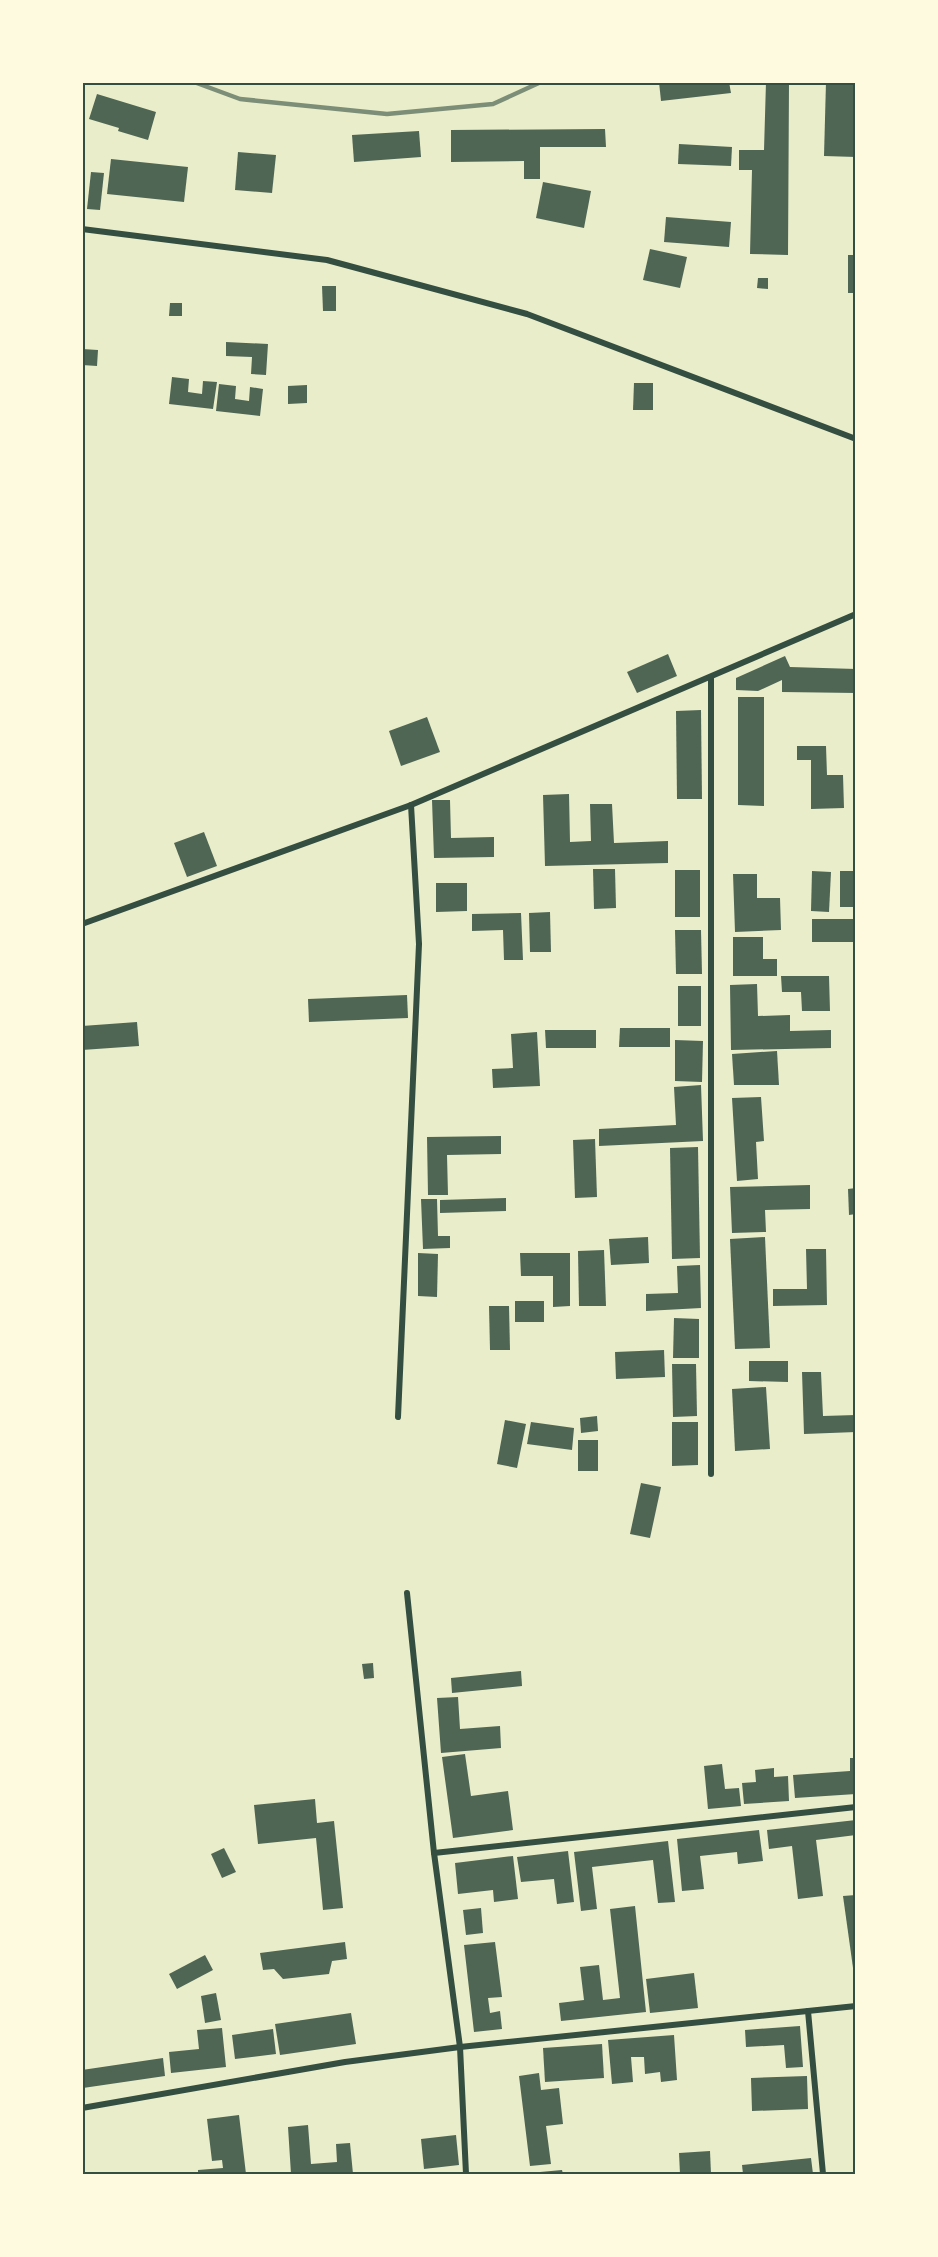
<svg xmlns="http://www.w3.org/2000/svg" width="938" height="2257" viewBox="0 0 938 2257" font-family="Bitter,serif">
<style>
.building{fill:#4f6655}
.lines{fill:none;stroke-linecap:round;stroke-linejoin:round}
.minor{stroke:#344e41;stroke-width:6}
.rail{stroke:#7c8e77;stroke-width:4.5}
.neatline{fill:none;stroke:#344e41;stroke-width:2}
</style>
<rect width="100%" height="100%" fill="#e9edc9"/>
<g class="building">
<path d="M659,82H729L731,93L661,101Z"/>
<path d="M766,82H789L788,255L750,254L752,170H739V150H764Z"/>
<path d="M826,82H856V157L824,156Z"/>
<path d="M97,94L156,112L148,140L118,131L119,128L89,119Z"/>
<path d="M605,129L606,147H540V179H524V161L451,162V130Z"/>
<path d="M419,131L421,157L354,162L352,135Z"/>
<path d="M679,144L732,147L731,166L678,164Z"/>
<path d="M238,152L276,155L272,193L235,190Z"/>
<path d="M111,159L188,167L184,202L107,194Z"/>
<path d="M91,172L104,173L100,210L87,209Z"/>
<path d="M543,182L591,191L584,228L536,218Z"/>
<path d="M666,217L731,222L729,247L664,242Z"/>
<path d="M650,249L687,257L680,288L643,280Z"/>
<rect x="848" y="255" width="8" height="38"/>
<path d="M758,278H768V289L757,288Z"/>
<path d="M322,286H336V311H323Z"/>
<path d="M170,303H182V316H169Z"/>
<path d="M226,342L268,344L266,375L251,374L252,357L226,356Z"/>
<path d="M82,349L98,350L97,366L82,365Z"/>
<path d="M172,377L189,379L188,392L202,394L203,381L217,382L213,409L169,404Z"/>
<path d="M634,383H653V410H633Z"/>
<path d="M219,384L236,386L235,399L249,401L250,387L263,389L260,416L216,411Z"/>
<path d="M307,385V403L288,404V386Z"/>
<path d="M668,654L677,676L637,693L627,672Z"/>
<path d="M785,656L790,667L856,669V693L782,692V680L758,691L736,690V678Z"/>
<path d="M738,697H764V806L738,805Z"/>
<path d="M701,710L702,799H677L676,711Z"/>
<path d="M427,717L440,752L401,766L389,731Z"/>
<path d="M797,746H826L827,775H843L844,808L811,809V760H797Z"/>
<path d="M569,794L570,842L591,841L590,804H612L614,843L668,841V863L545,866L543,795Z"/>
<path d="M432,800H450L451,838L494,837V857L434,858Z"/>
<path d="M204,832L217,866L187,877L174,843Z"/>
<path d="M593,869H615L616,908L594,909Z"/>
<rect x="675" y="870" width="25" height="47"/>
<path d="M812,871L831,872L829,912L811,911Z"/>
<rect x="840" y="871" width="16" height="36"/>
<path d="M733,874H757V898H780L781,930L735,932Z"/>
<path d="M436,883H467V911L436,912Z"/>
<path d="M550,912L551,952H530L529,913Z"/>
<path d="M521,913L523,960H504L503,930L472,931V914Z"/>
<rect x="812" y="919" width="44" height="23"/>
<path d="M675,930H701L702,974H676Z"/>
<path d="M733,937H763V959H777V976H733Z"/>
<path d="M781,976H829L830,1011H802L801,992H782Z"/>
<path d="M757,984L758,1016L790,1015V1031L831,1030V1048L731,1050L730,985Z"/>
<rect x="678" y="986" width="23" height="40"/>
<path d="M407,995L408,1018L309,1022L308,999Z"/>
<path d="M137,1022L139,1046L82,1050V1026Z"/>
<path d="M620,1028H670V1047H619Z"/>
<path d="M545,1030H596V1048H546Z"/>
<path d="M537,1032L540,1086L493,1088L492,1069L513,1068L511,1034Z"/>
<path d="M675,1040L703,1041L702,1082L675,1081Z"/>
<path d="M777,1051L779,1085H734L732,1054Z"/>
<path d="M701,1085L703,1141L599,1146V1129L676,1125L674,1087Z"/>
<path d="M761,1097L764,1141L756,1142L758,1179L737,1181L732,1098Z"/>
<path d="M501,1136V1154L447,1155L448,1195H428L427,1137Z"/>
<path d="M595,1139L597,1197L575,1198L573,1140Z"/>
<path d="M698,1147L700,1258L672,1259L670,1148Z"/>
<path d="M810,1185V1209L765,1210L766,1232L732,1233L730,1187Z"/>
<path d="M856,1188V1214L849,1215L848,1189Z"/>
<path d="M506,1198V1211L440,1213V1200Z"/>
<path d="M421,1199H437L438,1236H450V1248L423,1249Z"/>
<path d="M648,1237L649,1263L611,1265L609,1239Z"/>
<path d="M765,1237L770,1348L735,1349L730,1239Z"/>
<path d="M806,1249H826L827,1305L773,1306V1289H807Z"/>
<path d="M604,1250L606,1306H579L578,1251Z"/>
<path d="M418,1253L438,1254L437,1297L418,1296Z"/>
<path d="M520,1253H570V1306L553,1307V1276H521Z"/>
<path d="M700,1265L701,1308L646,1311V1294L678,1293L677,1266Z"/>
<rect x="515" y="1301" width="29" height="21"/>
<path d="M489,1306H509L510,1350H490Z"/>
<path d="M674,1318L699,1319V1358H673Z"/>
<path d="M664,1350L665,1377L616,1379L615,1352Z"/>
<path d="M749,1361H788V1382L749,1381Z"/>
<path d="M672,1364H696L697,1416L673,1417Z"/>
<path d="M802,1372H821L823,1416L856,1415V1432L804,1434Z"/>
<path d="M766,1387L770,1449L735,1451L732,1389Z"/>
<path d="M597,1416L598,1431L581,1433L580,1418Z"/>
<path d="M505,1420L526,1424L517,1468L497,1464Z"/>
<path d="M531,1422L574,1428L572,1450L527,1444Z"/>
<path d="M672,1422H698V1465L672,1466Z"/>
<rect x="578" y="1440" width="20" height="31"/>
<path d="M641,1483L661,1487L650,1538L630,1534Z"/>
<path d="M373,1663L374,1678L364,1679L362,1664Z"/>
<path d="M521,1671L522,1686L452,1693L451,1678Z"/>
<path d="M458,1697L460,1729L500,1726L501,1748L441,1753L437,1698Z"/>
<path d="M465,1754L471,1796L508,1791L513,1830L453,1838L442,1757Z"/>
<path d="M850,1758H856V1794L795,1798L793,1775L850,1771Z"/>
<path d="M722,1764L725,1789L739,1788L741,1806L708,1809L704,1766Z"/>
<path d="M774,1768V1777L788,1776L789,1801L744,1804L742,1783L756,1782L755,1770Z"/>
<path d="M315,1799L317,1823L334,1821L343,1908L323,1910L316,1838L258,1844L254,1805Z"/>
<path d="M856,1820V1835L816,1840L823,1896L798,1899L792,1846L769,1849L767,1830Z"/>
<path d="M759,1830L763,1861L738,1864L737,1852L700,1856L704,1889L682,1891L677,1839Z"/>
<path d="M668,1841L675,1902L658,1903L653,1860L592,1867L597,1909L581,1911L574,1852Z"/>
<path d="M224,1848L236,1872L222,1878L211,1854Z"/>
<path d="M568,1851L574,1902L557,1904L554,1879L521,1882L517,1857Z"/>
<path d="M513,1856L518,1899L494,1902L493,1890L458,1894L455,1863Z"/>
<path d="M856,1895V1975H854L843,1896Z"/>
<path d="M635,1906L646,2012L561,2021L559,2003L584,2000L580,1967L599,1965L603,2000L620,1998L610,1909Z"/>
<path d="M481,1908L483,1933L466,1935L463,1910Z"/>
<path d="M345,1942L347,1959L332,1961L329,1974L283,1979L274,1969L263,1970L260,1953Z"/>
<path d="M495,1942L502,1997L488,1998L490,2013L500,2011L502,2029L474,2032L464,1945Z"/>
<path d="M205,1955L213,1970L177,1989L169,1974Z"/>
<path d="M694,1973L698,2008L650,2013L646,1979Z"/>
<path d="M216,1993L221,2020L205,2023L201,1996Z"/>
<path d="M351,2013L356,2044L280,2055L275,2024Z"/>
<path d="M800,2026L803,2067L786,2068L784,2045L746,2047L745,2030Z"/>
<path d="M222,2028L226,2067L171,2073L169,2052L199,2049L197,2030Z"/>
<path d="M273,2029L276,2054L235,2059L232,2035Z"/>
<path d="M674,2035L677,2080L661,2082L660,2072L645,2074L644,2057H631L633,2082L612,2084L608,2040Z"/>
<path d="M602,2044L604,2078L545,2082L543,2048Z"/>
<path d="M163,2058L165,2076L83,2088L82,2070Z"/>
<path d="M539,2073L541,2090L559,2088L563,2124L546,2126L551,2164L530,2166L519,2076Z"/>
<path d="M807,2076L808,2109L752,2111L751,2078Z"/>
<path d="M239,2115L246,2174H198V2170L223,2168L222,2160L212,2161L207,2119Z"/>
<path d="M308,2125L311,2164L337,2162L336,2144L350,2143L353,2174H291L288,2127Z"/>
<path d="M456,2135L459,2165L424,2169L421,2139Z"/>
<path d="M710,2151L711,2174H680L679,2153Z"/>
<path d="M811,2158L813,2174H743L742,2165Z"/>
<path d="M562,2170L563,2174H540V2172Z"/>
</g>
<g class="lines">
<g class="minor">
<path d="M82,229L327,260L527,314L856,439"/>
<path d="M711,677V1474"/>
<path d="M82,924L411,805L856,614"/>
<path d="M398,1417L419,944L411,805"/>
<path d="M407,1593L434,1853"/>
<path d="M808,2011L823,2174"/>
<path d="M82,2108L345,2062L460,2047L856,2006"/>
<path d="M466,2174L460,2047L434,1853L856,1807"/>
</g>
<path class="rail" d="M194,82L240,99L387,114L493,104L541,82"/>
</g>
<rect width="938" height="2257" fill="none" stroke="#fefae0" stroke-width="168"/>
<rect x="84" y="84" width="770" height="2089" class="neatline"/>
</svg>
